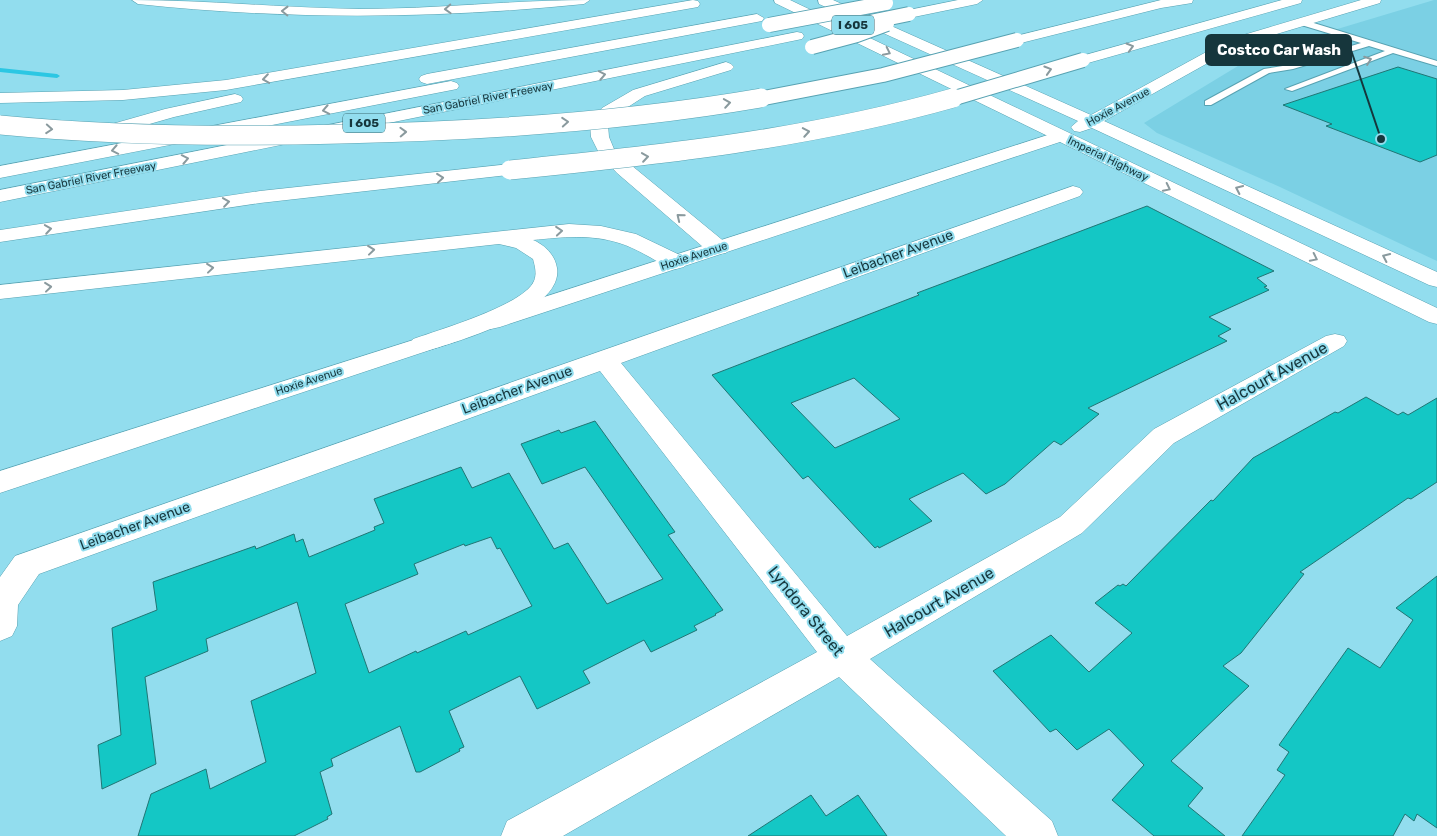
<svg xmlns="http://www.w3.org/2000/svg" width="1437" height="836" viewBox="0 0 1437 836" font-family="Rubik,sans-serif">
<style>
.built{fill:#7bd0e4}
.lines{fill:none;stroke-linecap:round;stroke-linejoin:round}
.stream{fill:#2cc7e3;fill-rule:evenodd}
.building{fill:#14c7c5;stroke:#217574;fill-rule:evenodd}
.service-casing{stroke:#57a2b2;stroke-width:2}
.minor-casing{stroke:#57a2b2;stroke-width:1}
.secondary-casing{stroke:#57a2b2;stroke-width:1}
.primary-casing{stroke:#57a2b2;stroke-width:1}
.motorway-casing{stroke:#57a2b2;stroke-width:1}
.service{fill:#fff;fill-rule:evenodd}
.minor{fill:#fff;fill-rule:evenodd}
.secondary{fill:#fff;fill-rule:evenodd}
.primary{fill:#fff;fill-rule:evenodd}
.motorway{fill:#fff;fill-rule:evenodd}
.motorway-bridge-far1-casing{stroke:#57a2b2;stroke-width:16;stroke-linecap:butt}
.motorway-bridge-casing{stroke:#57a2b2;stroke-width:20;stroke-linecap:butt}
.motorway-bridge-far1{stroke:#fff;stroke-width:14}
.motorway-bridge{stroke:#fff;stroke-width:19}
.oneway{stroke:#8a9a9e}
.labels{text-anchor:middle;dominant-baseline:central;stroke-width:4;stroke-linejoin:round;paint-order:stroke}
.far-street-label{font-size:11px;fill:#16363c;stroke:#92ddee}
.shield{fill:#92ddee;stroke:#3b6871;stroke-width:1}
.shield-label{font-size:12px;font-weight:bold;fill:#16363c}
.street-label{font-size:14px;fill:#16363c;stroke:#92ddee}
.near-street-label{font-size:16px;fill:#16363c;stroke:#92ddee}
.leader{fill:none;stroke:#16363c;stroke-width:2}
.callout-dot{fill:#16363c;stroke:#92ddee;stroke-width:2}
.callout{fill:#16363c;stroke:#16363c;stroke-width:2}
.callout-label{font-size:15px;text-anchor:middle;font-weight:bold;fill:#fff}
</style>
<rect width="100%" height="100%" fill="#92ddee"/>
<path class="built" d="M1434,0H1437V261L1280,187L1157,133L1144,123L1261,52Z"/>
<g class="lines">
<path class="stream" d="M0,68L57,74L60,76L57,78L0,72Z"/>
</g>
<g class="building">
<path d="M1398,67L1437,79V155L1420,162L1326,126L1332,124L1283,105Z"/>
<path d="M1147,206L1274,271L1257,278L1267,286L1264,287L1269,290L1209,317L1231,329L1218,336L1227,341L1088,408L1099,414L1061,445L1054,441L1005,484L986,494L963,473L909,499L932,521L879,548L878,546L875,548L808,476L803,479L712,375L919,295L917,293L949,281ZM854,378L900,419L835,448L791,403Z"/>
<path d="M1366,397L1398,415L1403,412L1408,415L1437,398V482L1411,499L1408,498L1300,572L1304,574L1241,653L1223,666L1249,686L1171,761L1203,788L1188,806L1225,836H1154L1112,800L1144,765L1109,729L1077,750L1056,729L1050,732L993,671L1051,635L1089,672L1132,633L1095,603L1118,585L1120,586L1123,584L1126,586L1211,500L1213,501L1253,458L1335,412L1338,413Z"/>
<path d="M595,421L675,532L668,535L723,610L715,614L716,615L694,626L697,630L651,652L644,640L583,671L590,683L537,709L520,676L449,711L464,747L459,749L460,751L420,772H416L400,726L331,759L333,766L320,772L332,814L327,817L328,819L294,836H138L151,794L206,769L210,789L266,762L251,701L316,673L297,602L206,639L208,651L145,677L156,764L102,789L98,745L121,735L112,628L157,610L153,582L255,546L256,549L294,534L296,542L303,539L309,557L375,530L374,527L384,523L374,499L461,467L472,488L509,473L554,549L568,543L607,604L663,579L585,467L542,484L521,444L559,430L561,433ZM491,537L497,549L500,548L532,606L468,635L466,631L417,653L416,651L369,673L345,604L418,574L414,564L464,544L465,546Z"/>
<path d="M1437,576V828L1417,814L1414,821L1405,814L1393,836H1242L1285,775L1277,770L1289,752L1279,745L1348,648L1380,668L1413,620L1396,608Z"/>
<path d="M811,795L826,816L858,795L887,836H748Z"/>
</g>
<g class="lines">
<defs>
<path id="service" d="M1298,20H1304L1437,61V66L1393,53L1292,91L1285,89L1385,51L1369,46L1293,69L1269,73L1211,105H1205V101L1264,69L1289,65L1361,43L1298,24Z"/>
<path id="minor" d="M1073,186L1080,188L1083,192L1080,196L621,363L847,636L1060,517L1154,429L1326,336L1335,334L1344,336L1347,341L1344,346L1174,443L1082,533L870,659L1052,821L1058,836H1006L839,677L563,836H501L507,821L817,652L600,371L39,574L18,605L17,626L12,636L0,641V577L15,556Z"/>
<g id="secondary">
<path d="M1060,131L1066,132L1069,136L1066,140L500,327L491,329L482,327L479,322L482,317Z"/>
<path d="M448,329L457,331L460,336L457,341L0,493V471Z"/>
</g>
<g id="primary">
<path d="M774,0H790L1437,308V324L1429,322L775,3Z"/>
<path d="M818,0H833L1091,115L1230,39L1361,0H1381L1380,3L1240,45L1104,121L1437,272V287L1429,285L1092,128L1080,132L1074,131L1071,127L1078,121L819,4Z"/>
</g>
<g id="motorway">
<path d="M132,0C207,0 283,8 359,9C436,9 513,0 590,0L584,4C435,19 287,20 138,4Z"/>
<path d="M693,0L698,1L700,4L698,7L226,90L123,100L0,103V93L123,90L226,80Z"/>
<path d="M958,0H983L977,4L909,18L902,14L904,11Z"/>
<path d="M1161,0H1193L1192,3L1161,8L1017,44L1012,43L1010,40L1012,37Z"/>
<path d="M1282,0H1302L1301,3L1088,63H1078L1075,60L1078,57Z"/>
<path d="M757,14L764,18L762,21L427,84L421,82L419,79L421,76L427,74Z"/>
<path d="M797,32L802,33L804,36L802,39L0,202V190Z"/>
<path d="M726,62L731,64L734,67L731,70L645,96L614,116L608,125L609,137L614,149L631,165L726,243L729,248L726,253L718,254L710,253L617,173L600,155L591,137L590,125L602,108L633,90Z"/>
<path d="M451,81L457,83L459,86L457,89L0,178V166Z"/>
<path d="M235,94L241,96L243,99L241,102L174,117L97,139L91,138L88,134L91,130L165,109Z"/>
<path d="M510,164L517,166L519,170L517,174L260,203L0,242V230L260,191Z"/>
<path d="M569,224L601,226L636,234L684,257L687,262L684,267L676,269L668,267C652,259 636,248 619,243C591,234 562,237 533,240C545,245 555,255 557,268C564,311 455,343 422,352L413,349L410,344L413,339C438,330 524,305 534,281C537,274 535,266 533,259L516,248L499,244L0,299V285Z"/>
</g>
</defs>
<use href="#service" class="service-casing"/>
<use href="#minor" class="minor-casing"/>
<use href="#secondary" class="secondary-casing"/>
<use href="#primary" class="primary-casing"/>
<use href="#motorway" class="motorway-casing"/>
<use href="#service" class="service"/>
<use href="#minor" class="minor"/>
<use href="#secondary" class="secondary"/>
<use href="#primary" class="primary"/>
<use href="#motorway" class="motorway"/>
<defs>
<g id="motorway-bridge-far1">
<path d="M865,23L909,14"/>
<path d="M769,25L886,3"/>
<path d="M812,47L857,35L887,24"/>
<path d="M754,100L883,75L1017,40"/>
<path d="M948,100L1083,60"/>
</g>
<g id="motorway-bridge">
<path d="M0,125C113,136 227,137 341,134C481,131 622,122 761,98"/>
<path d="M510,170C659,155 808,139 953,98"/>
</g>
</defs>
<use href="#motorway-bridge-far1" class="motorway-bridge-far1-casing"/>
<use href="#motorway-bridge" class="motorway-bridge-casing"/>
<use href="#motorway-bridge-far1" class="motorway-bridge-far1"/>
<use href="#motorway-bridge" class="motorway-bridge"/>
</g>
<defs><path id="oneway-chevron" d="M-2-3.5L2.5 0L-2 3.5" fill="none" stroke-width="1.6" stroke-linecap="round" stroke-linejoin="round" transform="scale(1.25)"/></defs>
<g class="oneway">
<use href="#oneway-chevron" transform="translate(448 9) rotate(177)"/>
<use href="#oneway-chevron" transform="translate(285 11) rotate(-179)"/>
<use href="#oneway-chevron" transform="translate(1130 47) rotate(-16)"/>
<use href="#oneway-chevron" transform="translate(887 52) rotate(26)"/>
<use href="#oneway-chevron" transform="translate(1368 60) rotate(-20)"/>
<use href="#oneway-chevron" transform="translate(1048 70) rotate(-17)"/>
<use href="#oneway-chevron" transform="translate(602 75) rotate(-11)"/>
<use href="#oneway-chevron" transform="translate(266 79) rotate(172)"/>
<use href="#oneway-chevron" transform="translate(727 103) rotate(-9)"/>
<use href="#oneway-chevron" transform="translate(326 110) rotate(169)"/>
<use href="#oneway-chevron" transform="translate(565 122) rotate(-4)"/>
<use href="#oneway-chevron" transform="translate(49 129) rotate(4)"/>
<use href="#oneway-chevron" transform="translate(403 132) rotate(-2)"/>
<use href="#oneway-chevron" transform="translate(806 132) rotate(-10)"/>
<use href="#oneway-chevron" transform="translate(115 150) rotate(169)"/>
<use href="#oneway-chevron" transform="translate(645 157) rotate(-8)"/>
<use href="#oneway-chevron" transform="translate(185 159) rotate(-11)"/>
<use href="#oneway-chevron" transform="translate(440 178) rotate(-6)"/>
<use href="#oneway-chevron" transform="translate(1167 188) rotate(26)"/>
<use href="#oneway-chevron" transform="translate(1239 189) rotate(-155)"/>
<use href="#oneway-chevron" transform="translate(226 202) rotate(-8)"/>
<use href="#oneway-chevron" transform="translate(680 217) rotate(-141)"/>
<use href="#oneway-chevron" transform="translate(48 229) rotate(-9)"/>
<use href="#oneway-chevron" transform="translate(559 231) rotate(-5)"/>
<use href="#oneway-chevron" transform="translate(371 250) rotate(-6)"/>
<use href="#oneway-chevron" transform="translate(1386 257) rotate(-155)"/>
<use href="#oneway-chevron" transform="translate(1314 258) rotate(26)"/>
<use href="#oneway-chevron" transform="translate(210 268) rotate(-6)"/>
<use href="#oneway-chevron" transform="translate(48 287) rotate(-6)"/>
</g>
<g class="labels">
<g class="far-street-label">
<text transform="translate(488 98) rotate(-11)">San Gabriel River Freeway</text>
<text transform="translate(1118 107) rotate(-28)">Hoxie Avenue</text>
<text transform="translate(1108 159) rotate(26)">Imperial Highway</text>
<text transform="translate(91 178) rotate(-11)">San Gabriel River Freeway</text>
<text transform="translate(694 256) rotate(-18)">Hoxie Avenue</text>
<text transform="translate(309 381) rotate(-18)">Hoxie Avenue</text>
</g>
<g class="shield">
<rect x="832" y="15.5" width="42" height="19" rx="4"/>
<rect x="343" y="113.5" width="42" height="19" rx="4"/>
</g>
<g class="shield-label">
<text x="853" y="25">I 605</text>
<text x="364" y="123">I 605</text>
</g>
<g class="street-label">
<text transform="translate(898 254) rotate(-20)">Leibacher Avenue</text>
<text transform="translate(517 390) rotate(-20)">Leibacher Avenue</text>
<text transform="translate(135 526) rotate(-20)">Leibacher Avenue</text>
</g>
<g class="near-street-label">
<text transform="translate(1272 376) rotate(-29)">Halcourt Avenue</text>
<text transform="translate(939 602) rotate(-30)">Halcourt Avenue</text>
<text transform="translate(806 611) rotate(51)">Lyndora Street</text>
</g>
</g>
<path class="leader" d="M1381 139L1351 50"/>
<circle class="callout-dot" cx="1381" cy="139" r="5"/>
<rect class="callout" x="1206" y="35" width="145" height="30" rx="5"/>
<g class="callout-label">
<text x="1279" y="55">Costco Car Wash</text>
</g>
</svg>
